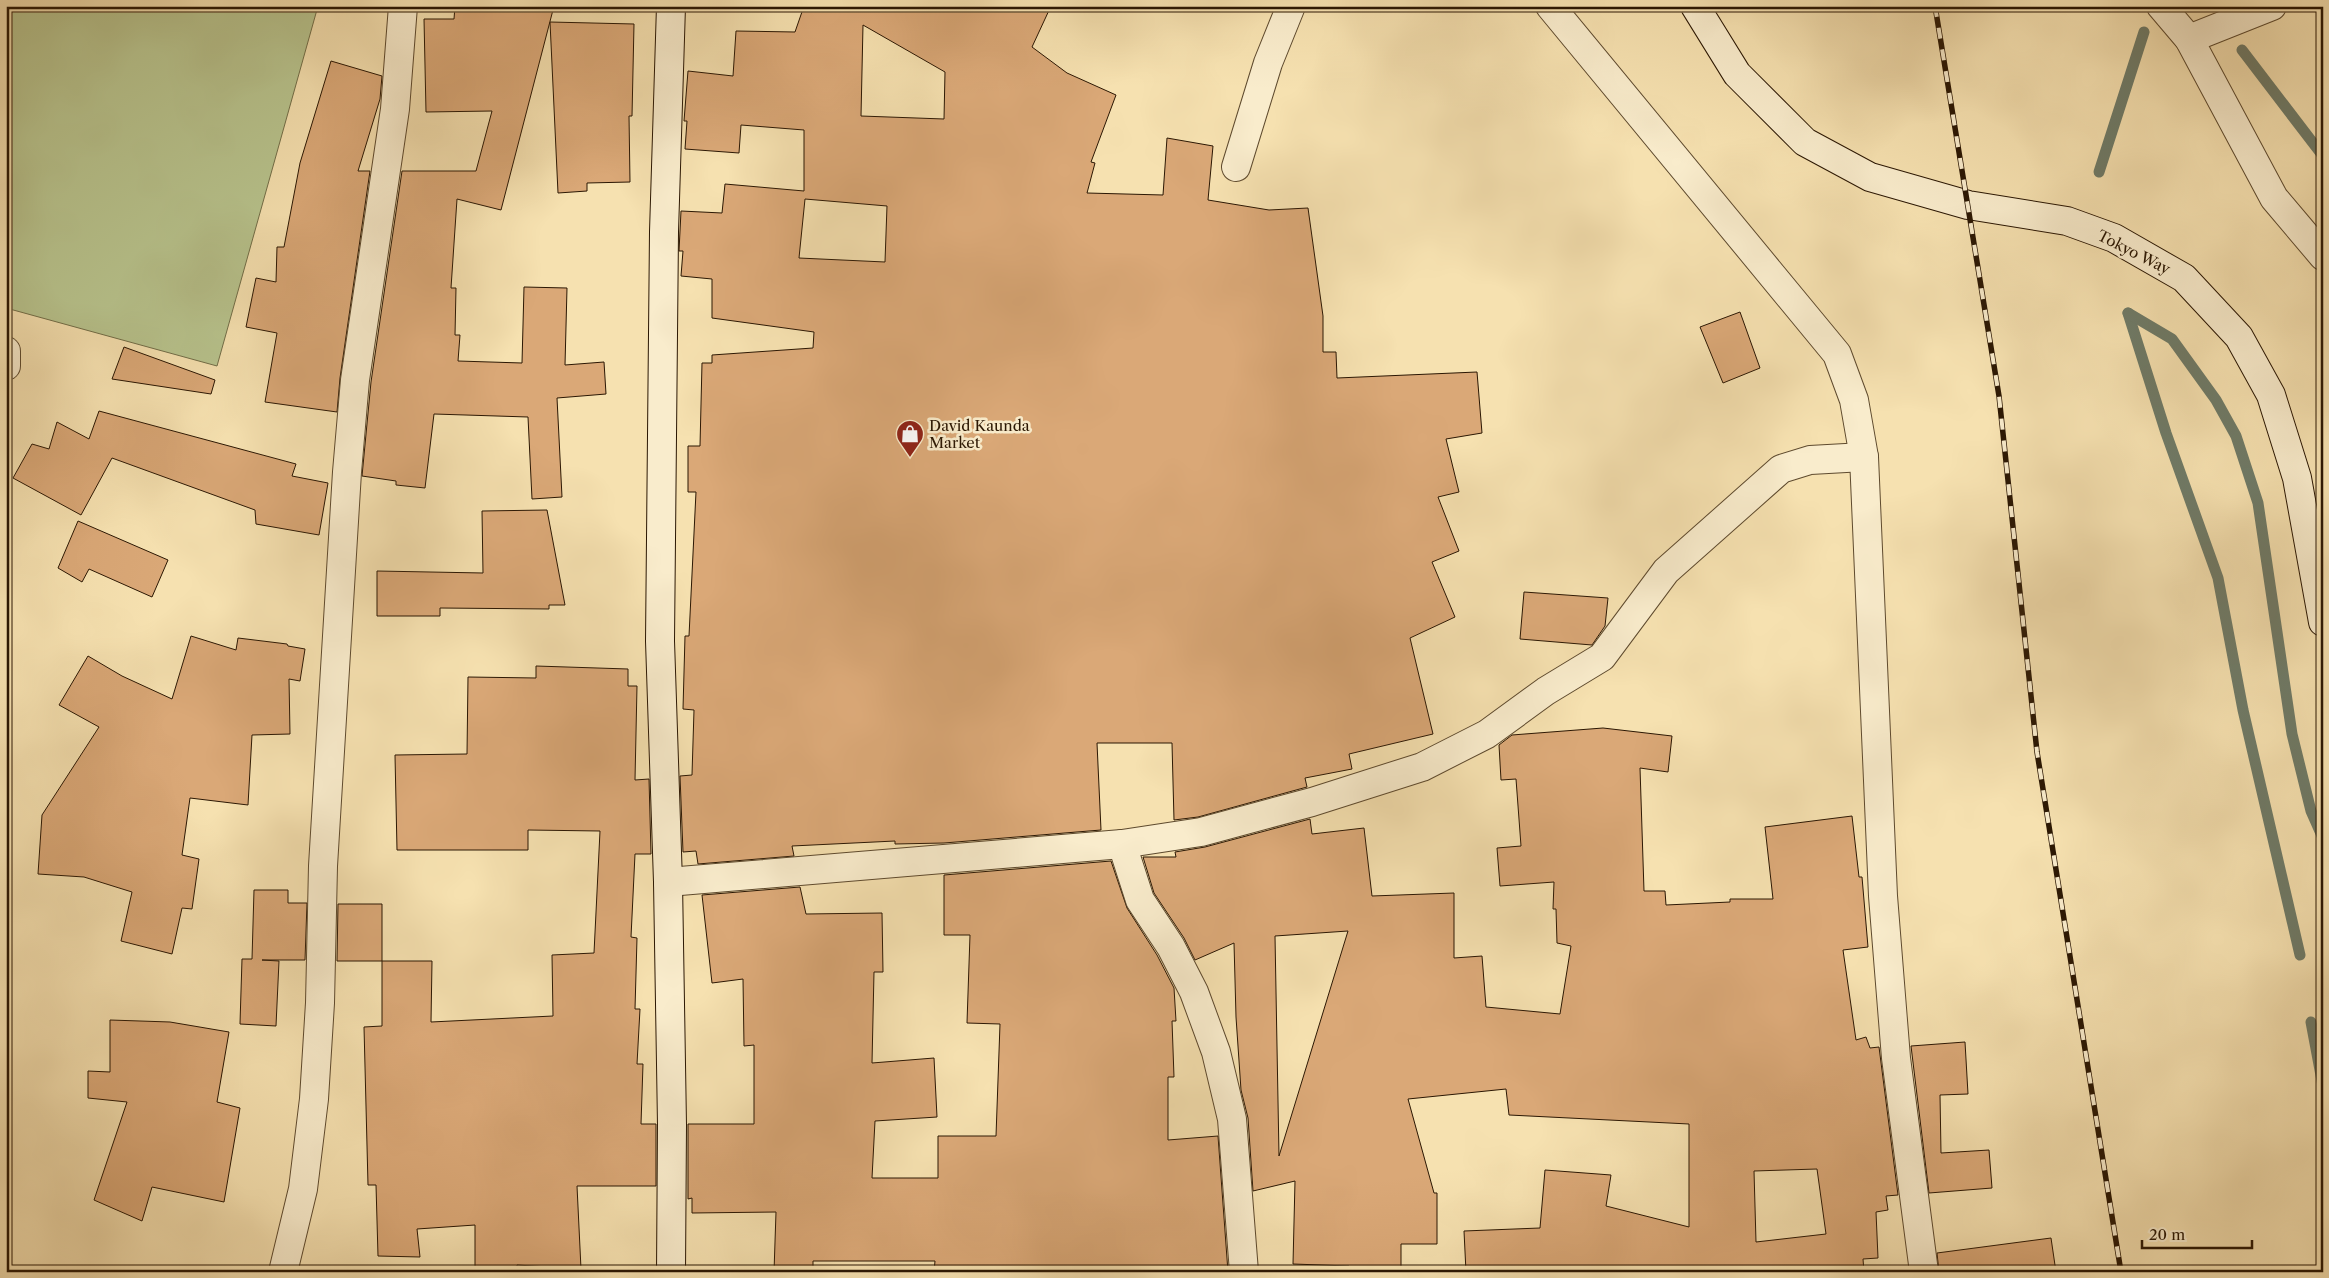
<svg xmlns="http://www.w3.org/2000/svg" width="2329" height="1278" viewBox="0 0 2329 1278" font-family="'Libre Caslon Text',serif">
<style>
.green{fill:#b8c48e;stroke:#726e48}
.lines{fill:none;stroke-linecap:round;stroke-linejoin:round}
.stream{stroke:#6f7b68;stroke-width:11}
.building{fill:#daa877;stroke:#2b1703;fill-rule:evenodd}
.street-casing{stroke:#5e4a2e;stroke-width:30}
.secondary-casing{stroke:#2b1703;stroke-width:30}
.street{stroke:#f9eccc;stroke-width:28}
.secondary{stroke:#f9eccc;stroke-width:28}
.rail-casing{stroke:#2b1703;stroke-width:5.5}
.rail{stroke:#f9eccc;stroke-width:4;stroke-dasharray:11;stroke-linecap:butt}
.labels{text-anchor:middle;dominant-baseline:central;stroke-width:5;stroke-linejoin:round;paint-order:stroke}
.street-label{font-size:15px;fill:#2b1703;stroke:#f9eccc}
.poi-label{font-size:15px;fill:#2b1703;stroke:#f9eccc;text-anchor:start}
</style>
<rect width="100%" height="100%" fill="#f6e1b0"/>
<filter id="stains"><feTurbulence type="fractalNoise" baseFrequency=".004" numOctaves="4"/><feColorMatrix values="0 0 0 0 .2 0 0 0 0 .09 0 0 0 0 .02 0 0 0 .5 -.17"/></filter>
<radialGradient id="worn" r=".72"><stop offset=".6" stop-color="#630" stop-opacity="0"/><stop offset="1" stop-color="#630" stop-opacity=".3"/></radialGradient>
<path class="green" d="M6,6H318L217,366L6,308Z"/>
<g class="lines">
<g class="stream">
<path d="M2242,50L2323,156"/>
<path d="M2099,172L2144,32"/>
<path d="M2128,313L2166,433L2218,578L2243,710L2300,955"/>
<path d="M2128,313L2172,339L2216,400L2236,436L2258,503L2292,734L2311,811L2323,838"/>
<path d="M2311,1022L2323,1086"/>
</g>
</g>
<g class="building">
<path d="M455,6H554L501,210L457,199L451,288H456L455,335H460L458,361L522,363L524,287L567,288L565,365L604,362L606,394L557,398L562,497L532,499L528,417L434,414L425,488L396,485V481L362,476L371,382L402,171H476L492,111L426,112L424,19H454Z"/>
<path d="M804,6H1051L1032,47L1067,73L1116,95L1091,162L1095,163L1087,193L1163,195L1167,138L1213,146L1208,200L1269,210L1308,208L1323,316V352H1336L1337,378L1477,372L1482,433L1446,439L1459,492L1438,497L1459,551L1432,562L1455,617L1410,638L1433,734L1349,754L1352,769L1305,778L1307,787L1198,817L1174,820L1172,743H1097L1101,830L944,843L895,844V841L792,846L794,856L698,864L696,851L683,852L680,776L692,775L694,710L683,709L685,636H689L696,492H688V446H700L702,363H712V355L813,348L814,332L712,318V279L681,276L683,251H679L681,211L722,213L725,184L804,191V130L741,125L739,153L685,149L687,121H684L688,71L733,76L736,31L795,32ZM863,25L945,72L944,119L861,116ZM805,199L887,206L885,262L799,258Z"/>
<path d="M550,22L634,24L632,116H629L630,182L587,183V191L558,193Z"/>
<path d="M331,61L382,76L380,99L358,171H370L340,378L337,412L265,402L277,333L246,327L256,278L276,282L277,247H284L300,163Z"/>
<path d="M1740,312L1760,368L1723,383L1700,327Z"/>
<path d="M124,347L215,380L211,394L112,379Z"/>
<path d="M99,411L296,464L292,476L328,483L319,535L256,524L255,510L112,458L81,515L13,478L32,444L49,449L57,422L89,439Z"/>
<path d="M547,510L565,605H549V609L440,608V616H377V571L483,573L482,511Z"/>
<path d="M78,521L168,560L152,597L89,569L82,582L58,568Z"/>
<path d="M1524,592L1608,598L1605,626L1592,645L1520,639Z"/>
<path d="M191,636L236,650L238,638L287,644L288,646L305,649L300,681L289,679L290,734L252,735L248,805L190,798L182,855L199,859L192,909L182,908L172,954L121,941L132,892L84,877L38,874L42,815L99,727L59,705L88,656L122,676L172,699Z"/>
<path d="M536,666L628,669V686H637L635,780L649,779L651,854H635L631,937L637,938L635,1009H640L637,1064H643L641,1124H656V1186H577L581,1269L517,1265V1272H475V1225L417,1229L420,1257L378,1256L376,1185H368L364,1027L382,1026V961H432L431,1022L553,1016L552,955L594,953L600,831L528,830V850H397L395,755L467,754L468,677L536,678Z"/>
<path d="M1603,728L1672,736L1668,772L1640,768L1644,891H1665L1666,905L1730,902V899H1773L1765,827L1852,816L1859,877H1862L1868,947L1843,950L1856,1040L1866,1037L1870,1048L1879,1047L1898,1195L1886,1196L1888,1210L1876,1212L1878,1258L1863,1259L1864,1272H1466L1464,1231L1540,1228L1545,1170L1611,1175L1606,1206L1689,1227V1124L1509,1115L1506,1089L1408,1099L1434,1193H1437V1244H1401V1272H1349V1266L1293,1264L1295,1181L1253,1191L1248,1118L1241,1090L1236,1017L1234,943L1195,960L1184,938L1154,893L1143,857H1176L1175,852L1205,847L1310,819L1312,834L1364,828L1372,896L1454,893V958L1482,956L1486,1007L1560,1014L1571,946L1557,943L1556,909H1553L1554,882L1500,886L1497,848L1521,846L1516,779L1501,780L1499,745L1512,735ZM1348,931L1279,1156L1275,936ZM1817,1169L1826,1234L1756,1242L1754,1171Z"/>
<path d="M1111,861L1127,908L1157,955L1174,988L1176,1021H1172L1174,1077H1168V1140L1218,1136L1228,1272H1052V1269H982V1272H934L935,1261H813V1272H774L776,1212L692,1213V1198L688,1199V1124H754V1045L744,1046L743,979L712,983L702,895L800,887L806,914L882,913L883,972H874L872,1063L934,1058L937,1117L875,1121L872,1178H938V1136H996L1000,1024L967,1023L970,935H944V875Z"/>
<path d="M254,890H288V903H307L305,960H262L279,961L276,1026L240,1024L242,959H252Z"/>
<path d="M338,904H382V961H337Z"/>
<path d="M110,1020L170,1022L229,1032L217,1102L240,1108L224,1202L152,1187L142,1221L94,1200L127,1102L88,1098V1071L110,1072Z"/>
<path d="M1965,1042L1968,1094L1940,1095L1941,1153L1989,1150L1992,1188L1929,1193L1911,1046Z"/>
<path d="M2051,1238L2056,1272H1939L1937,1253Z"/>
</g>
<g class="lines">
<defs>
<g id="street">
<path d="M1550,6L1837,354L1854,400L1864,457L1883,896L1896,1058L1924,1272"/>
<path d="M2161,6L2189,39L2274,198L2323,256"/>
<path d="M2189,39L2272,6"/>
<path d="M1236,167L1268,63L1291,6"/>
<path d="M6,351V366"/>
<path d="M1122,844L1140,900L1171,947L1194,992L1216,1052L1232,1119L1244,1272"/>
<path d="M668,882L1122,844L1201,832L1312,802L1422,767L1487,734L1546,691L1602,657L1666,571L1781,469L1810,460L1864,457"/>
<path d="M283,1272L303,1189L314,1099L320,1003L323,866L347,472L355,380L395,109L403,6"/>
</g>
<g id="secondary">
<path d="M1695,6L1737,74L1805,142L1870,177L1968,205L2067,221L2114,238L2184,278L2239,337L2271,395L2297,478L2323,622"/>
<path d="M671,1272L672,1125L668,882L660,641L664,232L671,6"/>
</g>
</defs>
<use href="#street" class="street-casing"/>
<use href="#secondary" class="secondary-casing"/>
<use href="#street" class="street"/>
<use href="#secondary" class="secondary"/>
<defs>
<path id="rail" d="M1935,6L1999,396L2037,752L2121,1272"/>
</defs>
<use href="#rail" class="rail-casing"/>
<use href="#rail" class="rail"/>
</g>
<defs>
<symbol id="shop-pin" viewBox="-11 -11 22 30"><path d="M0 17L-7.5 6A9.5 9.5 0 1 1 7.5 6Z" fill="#8f2418" stroke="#f9eccc"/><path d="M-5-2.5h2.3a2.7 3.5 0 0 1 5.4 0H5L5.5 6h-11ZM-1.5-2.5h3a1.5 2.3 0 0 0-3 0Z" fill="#fff"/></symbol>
</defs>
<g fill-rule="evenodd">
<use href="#shop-pin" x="894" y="418" width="32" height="43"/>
</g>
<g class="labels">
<g class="street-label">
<text transform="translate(2134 252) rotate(27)">Tokyo Way</text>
</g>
<g class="poi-label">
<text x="929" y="425">David Kaunda<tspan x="929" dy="17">Market</tspan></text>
</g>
</g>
<rect width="2329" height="1278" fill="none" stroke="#f6e1b0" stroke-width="25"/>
<rect x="8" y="8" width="2314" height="1263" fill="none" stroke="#2b1703" stroke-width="2.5"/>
<rect x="12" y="12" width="2304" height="1253" fill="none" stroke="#2b1703"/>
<path d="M2142 1240v8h110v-8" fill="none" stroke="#2b1703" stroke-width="2.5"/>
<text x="2149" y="1240" font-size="15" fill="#2b1703" stroke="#f9eccc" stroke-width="4" paint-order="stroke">20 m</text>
<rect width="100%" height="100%" filter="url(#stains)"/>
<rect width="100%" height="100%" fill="url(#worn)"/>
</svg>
